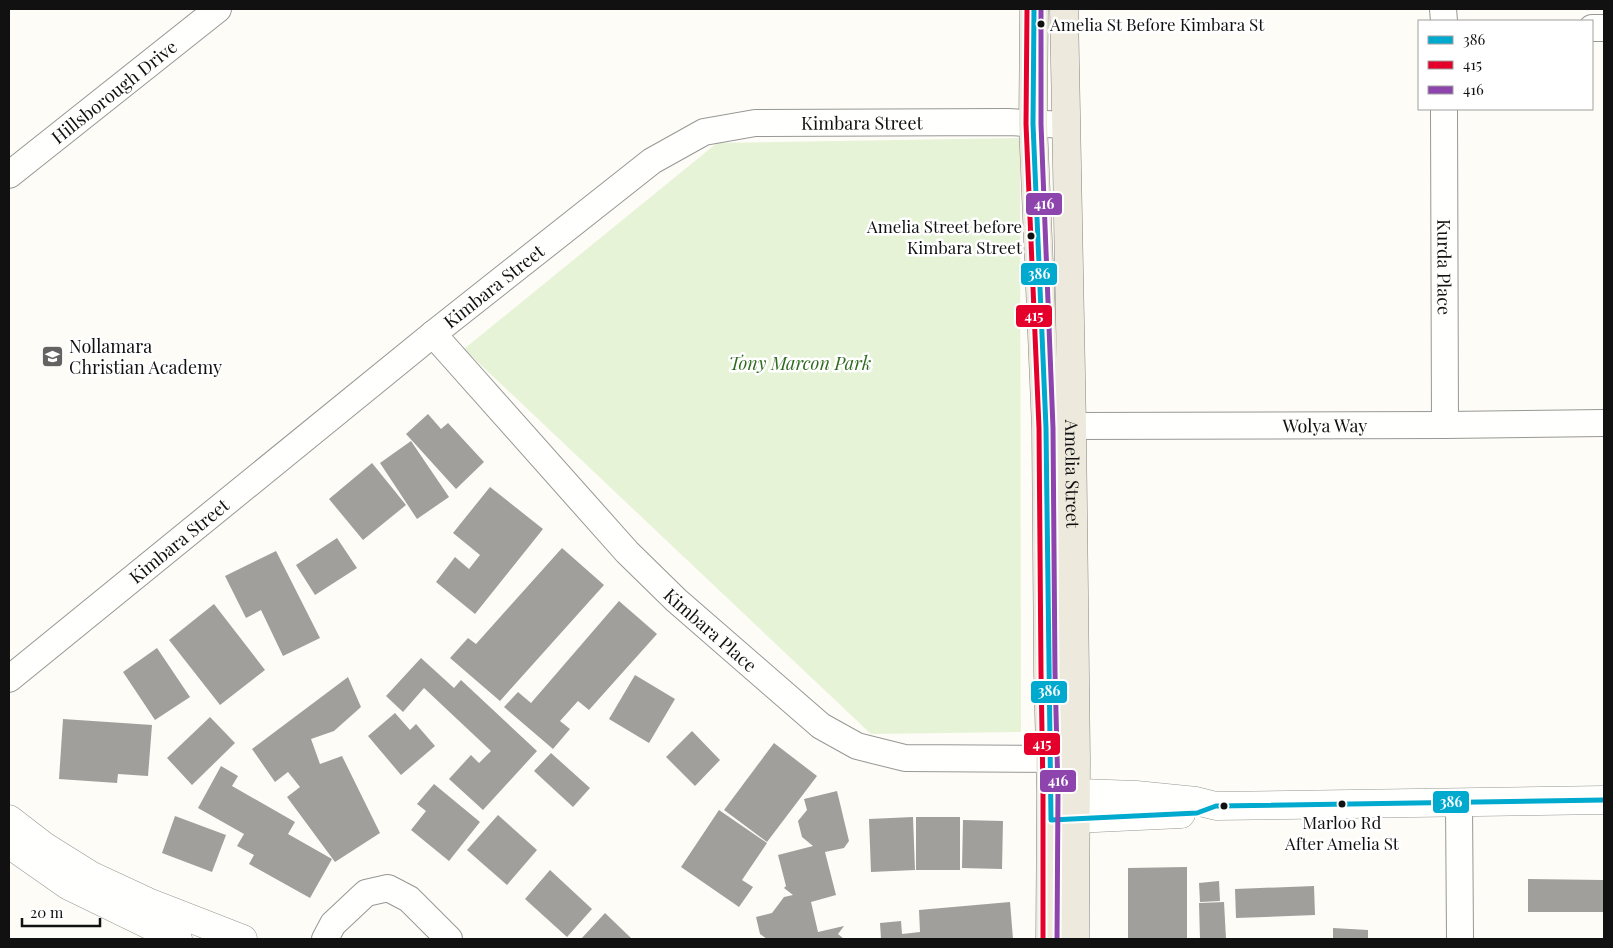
<svg xmlns="http://www.w3.org/2000/svg" width="1613" height="948" viewBox="0 0 1613 948" font-family="'Playfair Display',serif">
<style>
.green{fill:#e7f3d7}
.building{fill:#a19f9c}
.lines{fill:none;stroke-linecap:round;stroke-linejoin:round}
.minor-casing{stroke:#979795;stroke-width:28}
.tertiary-casing{stroke:#979795;stroke-width:29}
.primary-casing{stroke:#858482;stroke-width:29}
.minor{stroke:#fffffe;stroke-width:26}
.tertiary{stroke:#fffffe;stroke-width:28}
.primary{stroke:#ede9dc;stroke-width:28}
.bus-1-casing{stroke:#fff;stroke-width:9}
.bus-2-casing{stroke:#fff;stroke-width:9}
.bus-3-casing{stroke:#fff;stroke-width:9}
.bus-1{stroke:#00a9ce;stroke-width:5}
.bus-2{stroke:#e4002b;stroke-width:5}
.bus-3{stroke:#8e44ad;stroke-width:5}
.bus-dot{fill:#111;stroke:#fff;stroke-width:2}
.labels{text-anchor:middle;dominant-baseline:central;stroke-width:5;stroke-linejoin:round;paint-order:stroke}
.bus-label{font-size:17px;fill:#111;stroke:#fff;text-anchor:start}
.street-label{font-size:18px;fill:#111;stroke:#fff}
.poi-label{font-size:18px;fill:#111;stroke:#fff;text-anchor:start}
.park-label{font-size:18px;font-style:italic;fill:#2f6b1f;stroke:#fff}
.line-badge{stroke:#fff;stroke-width:2}
.badge-label{font-size:14px;text-anchor:middle;font-weight:bold;fill:#fff}
</style>
<rect width="100%" height="100%" fill="#fdfcf7"/>
<path class="green" d="M1020,138L1021,732L871,734L464,349L717,143Z"/>
<g class="building">
<path d="M428,414L441,429L448,423L484,462L456,489L406,434Z"/>
<path d="M411,441L449,497L417,519L380,463Z"/>
<path d="M372,463L406,505L363,540L329,499Z"/>
<path d="M490,487L543,529L475,614L436,582L455,557L469,569L480,555L453,533Z"/>
<path d="M337,538L357,568L315,595L296,565Z"/>
<path d="M562,548L604,585L500,701L450,658L468,638L476,644Z"/>
<path d="M276,551L320,638L283,656L261,610L246,618L225,576Z"/>
<path d="M619,601L657,634L589,710L578,701L560,721L570,729L553,749L504,707L518,692L531,703Z"/>
<path d="M214,604L265,670L220,705L169,640Z"/>
<path d="M157,648L190,697L155,720L123,672Z"/>
<path d="M421,658L454,688L461,680L537,751L483,810L449,779L471,755L479,763L491,751L424,688L403,712L386,696Z"/>
<path d="M635,675L675,699L649,743L609,719Z"/>
<path d="M348,677L361,707L334,731L311,739L320,764L342,756L380,833L335,862L287,797L300,787L288,772L275,782L252,749Z"/>
<path d="M395,713L410,730L416,724L435,746L401,775L368,736Z"/>
<path d="M210,717L235,743L192,785L167,758Z"/>
<path d="M63,719L152,725L148,776L118,774L117,783L59,779Z"/>
<path d="M692,731L720,760L695,786L666,757Z"/>
<path d="M774,743L817,776L767,842L724,810Z"/>
<path d="M551,753L590,788L573,807L534,771Z"/>
<path d="M221,766L238,776L232,786L295,822L288,834L332,859L310,898L249,864L254,855L237,846L244,834L198,808Z"/>
<path d="M434,784L480,822L449,861L411,830L426,811L417,804Z"/>
<path d="M837,791L849,841L844,848L825,852L836,895L811,902L818,932L844,926L838,934L844,939H767L760,934L756,917L772,913L784,897L793,895L784,888L786,886L778,855L813,846L802,837L798,821L807,810L804,799Z"/>
<path d="M719,810L767,843L742,880L753,887L739,907L681,867Z"/>
<path d="M498,815L537,850L507,885L467,850Z"/>
<path d="M175,816L226,835L212,872L162,853Z"/>
<path d="M913,817L915,870L871,872L869,819Z"/>
<rect x="916" y="817" width="44" height="53"/>
<path d="M963,820L1003,821L1002,869L962,868Z"/>
<path d="M1187,867V939H1128V868Z"/>
<path d="M550,870L592,909L567,937L525,899Z"/>
<path d="M1528,879L1603,880V912H1528Z"/>
<path d="M1219,881L1220,901L1200,902L1199,883Z"/>
<path d="M1314,886L1315,915L1236,918L1235,889Z"/>
<path d="M1010,902L1013,939H881L880,923L901,921L902,934L920,932L919,910Z"/>
<path d="M1224,902L1226,939H1200L1199,903Z"/>
<path d="M605,913L632,939H581Z"/>
<path d="M1333,928L1368,930V939H1333Z"/>
</g>
<g class="lines">
<defs>
<g id="minor">
<path d="M1443,9L1444,21"/>
<path d="M1592,28H1604"/>
<path id="s1" d="M1444,109L1445,425"/>
<path id="s2" d="M9,175L218,9"/>
<path id="s3" d="M433,334L627,552L676,600L821,726L857,746L905,758L1071,759"/>
<path id="s4" d="M1049,428L1072,426L1445,425L1604,423"/>
<path id="s5" d="M9,679L433,334L652,161L704,132L755,123L1008,122L1066,125"/>
<path d="M1459,803L1460,939"/>
<path d="M325,939L333,924L366,893L388,888L409,899L449,939"/>
</g>
<g id="tertiary">
<path d="M1052,792L1136,795L1196,801L1216,806L1604,800"/>
<path d="M9,819L44,846L92,876L148,902L243,939"/>
<path d="M1052,820L1181,814"/>
<path d="M9,844L69,886L178,939"/>
</g>
<g id="primary">
<path d="M1034,9L1033,124L1046,428L1048,672L1051,792L1050,939"/>
<path id="s6" d="M1064,9L1072,426L1076,759L1075,939"/>
</g>
</defs>
<use href="#minor" class="minor-casing"/>
<use href="#tertiary" class="tertiary-casing"/>
<use href="#primary" class="primary-casing"/>
<use href="#minor" class="minor"/>
<use href="#tertiary" class="tertiary"/>
<use href="#primary" class="primary"/>
<defs>
<path id="bus-1" d="M1034,9L1033,124L1046,428L1051,820L1197,813L1216,806L1604,800"/>
<path id="bus-2" d="M1027,9L1026,124L1039,428L1041,672L1043,792V939"/>
<path id="bus-3" d="M1041,9V124L1053,428L1055,672L1058,792L1057,939"/>
</defs>
<use href="#bus-1" class="bus-1-casing"/>
<use href="#bus-2" class="bus-2-casing"/>
<use href="#bus-3" class="bus-3-casing"/>
<use href="#bus-1" class="bus-1"/>
<use href="#bus-2" class="bus-2"/>
<use href="#bus-3" class="bus-3"/>
</g>
<defs>
<symbol id="school-square" viewBox="-11 -11 22 22"><rect x="-9" y="-9" width="18" height="18" rx="4" fill="#646362" stroke="#fff"/><path d="M0-5L7-2L0 1L-7-2ZM-4 1L0 2.5L4 1V4Q0 6-4 4Z" fill="#fff"/></symbol>
</defs>
<g fill-rule="evenodd">
<use href="#school-square" x="40" y="344" width="25" height="25"/>
</g>
<g class="bus-dot">
<circle cx="1041" cy="24" r="4.5"/>
<circle cx="1031" cy="236" r="4.5"/>
<circle cx="1342" cy="804" r="4.5"/>
<circle cx="1224" cy="806" r="4.5"/>
</g>
<g class="labels">
<g class="bus-label">
<text x="1050" y="24">Amelia St Before Kimbara St</text>
<text x="1022" y="226" text-anchor="end">Amelia Street before<tspan x="1022" dy="21">Kimbara Street</tspan></text>
<text x="1342" y="822" text-anchor="middle">Marloo Rd<tspan x="1342" dy="21">After Amelia St</tspan></text>
</g>
<g class="street-label">
<text stroke="none"><textPath href="#s2" startOffset="134">Hillsborough Drive</textPath></text>
<text stroke="none"><textPath href="#s5" startOffset="1044">Kimbara Street</textPath></text>
<text stroke="none"><textPath href="#s1" startOffset="158">Kurda Place</textPath></text>
<text stroke="none"><textPath href="#s5" startOffset="624">Kimbara Street</textPath></text>
<text stroke="none"><textPath href="#s4" startOffset="276">Wolya Way</textPath></text>
<text stroke="none"><textPath href="#s6" startOffset="465">Amelia Street</textPath></text>
<text stroke="none"><textPath href="#s5" startOffset="219">Kimbara Street</textPath></text>
<text stroke="none"><textPath href="#s3" startOffset="406">Kimbara Place</textPath></text>
</g>
<g class="poi-label">
<text x="69" y="346">Nollamara<tspan x="69" dy="21">Christian Academy</tspan></text>
</g>
<g class="park-label">
<text x="800" y="363">Tony Marcon Park</text>
</g>
</g>
<g class="line-badge">
<rect x="1025" y="192" width="38" height="24" rx="5" fill="#8e44ad"/>
<rect x="1020" y="262" width="38" height="24" rx="5" fill="#00a9ce"/>
<rect x="1015" y="304" width="38" height="24" rx="5" fill="#e4002b"/>
<rect x="1030" y="680" width="38" height="24" rx="5" fill="#00a9ce"/>
<rect x="1023" y="732" width="38" height="24" rx="5" fill="#e4002b"/>
<rect x="1039" y="769" width="38" height="24" rx="5" fill="#8e44ad"/>
<rect x="1432" y="790" width="38" height="24" rx="5" fill="#00a9ce"/>
</g>
<g class="badge-label">
<text x="1044" y="209">416</text>
<text x="1039" y="279">386</text>
<text x="1034" y="321">415</text>
<text x="1049" y="696">386</text>
<text x="1042" y="749">415</text>
<text x="1058" y="786">416</text>
<text x="1451" y="807">386</text>
</g>
<rect width="1613" height="948" fill="none" stroke="#111111" stroke-width="20"/>
<rect x="1418" y="20" width="175" height="90" fill="#ffffff" stroke="#a0a0a0"/>
<rect x="1428" y="36" width="25" height="8" fill="#00a9ce" stroke="#a0a0a0"/>
<text x="1463" y="45" font-size="15" fill="#111111">386</text>
<rect x="1428" y="61" width="25" height="8" fill="#e4002b" stroke="#a0a0a0"/>
<text x="1463" y="70" font-size="15" fill="#111111">415</text>
<rect x="1428" y="86" width="25" height="8" fill="#8e44ad" stroke="#a0a0a0"/>
<text x="1463" y="95" font-size="15" fill="#111111">416</text>
<path d="M22 918v8h78v-8" fill="none" stroke="#111111" stroke-width="2.5"/>
<text x="30" y="918" font-size="15" fill="#111111" stroke="#ffffff" stroke-width="4" paint-order="stroke">20 m</text>
</svg>
